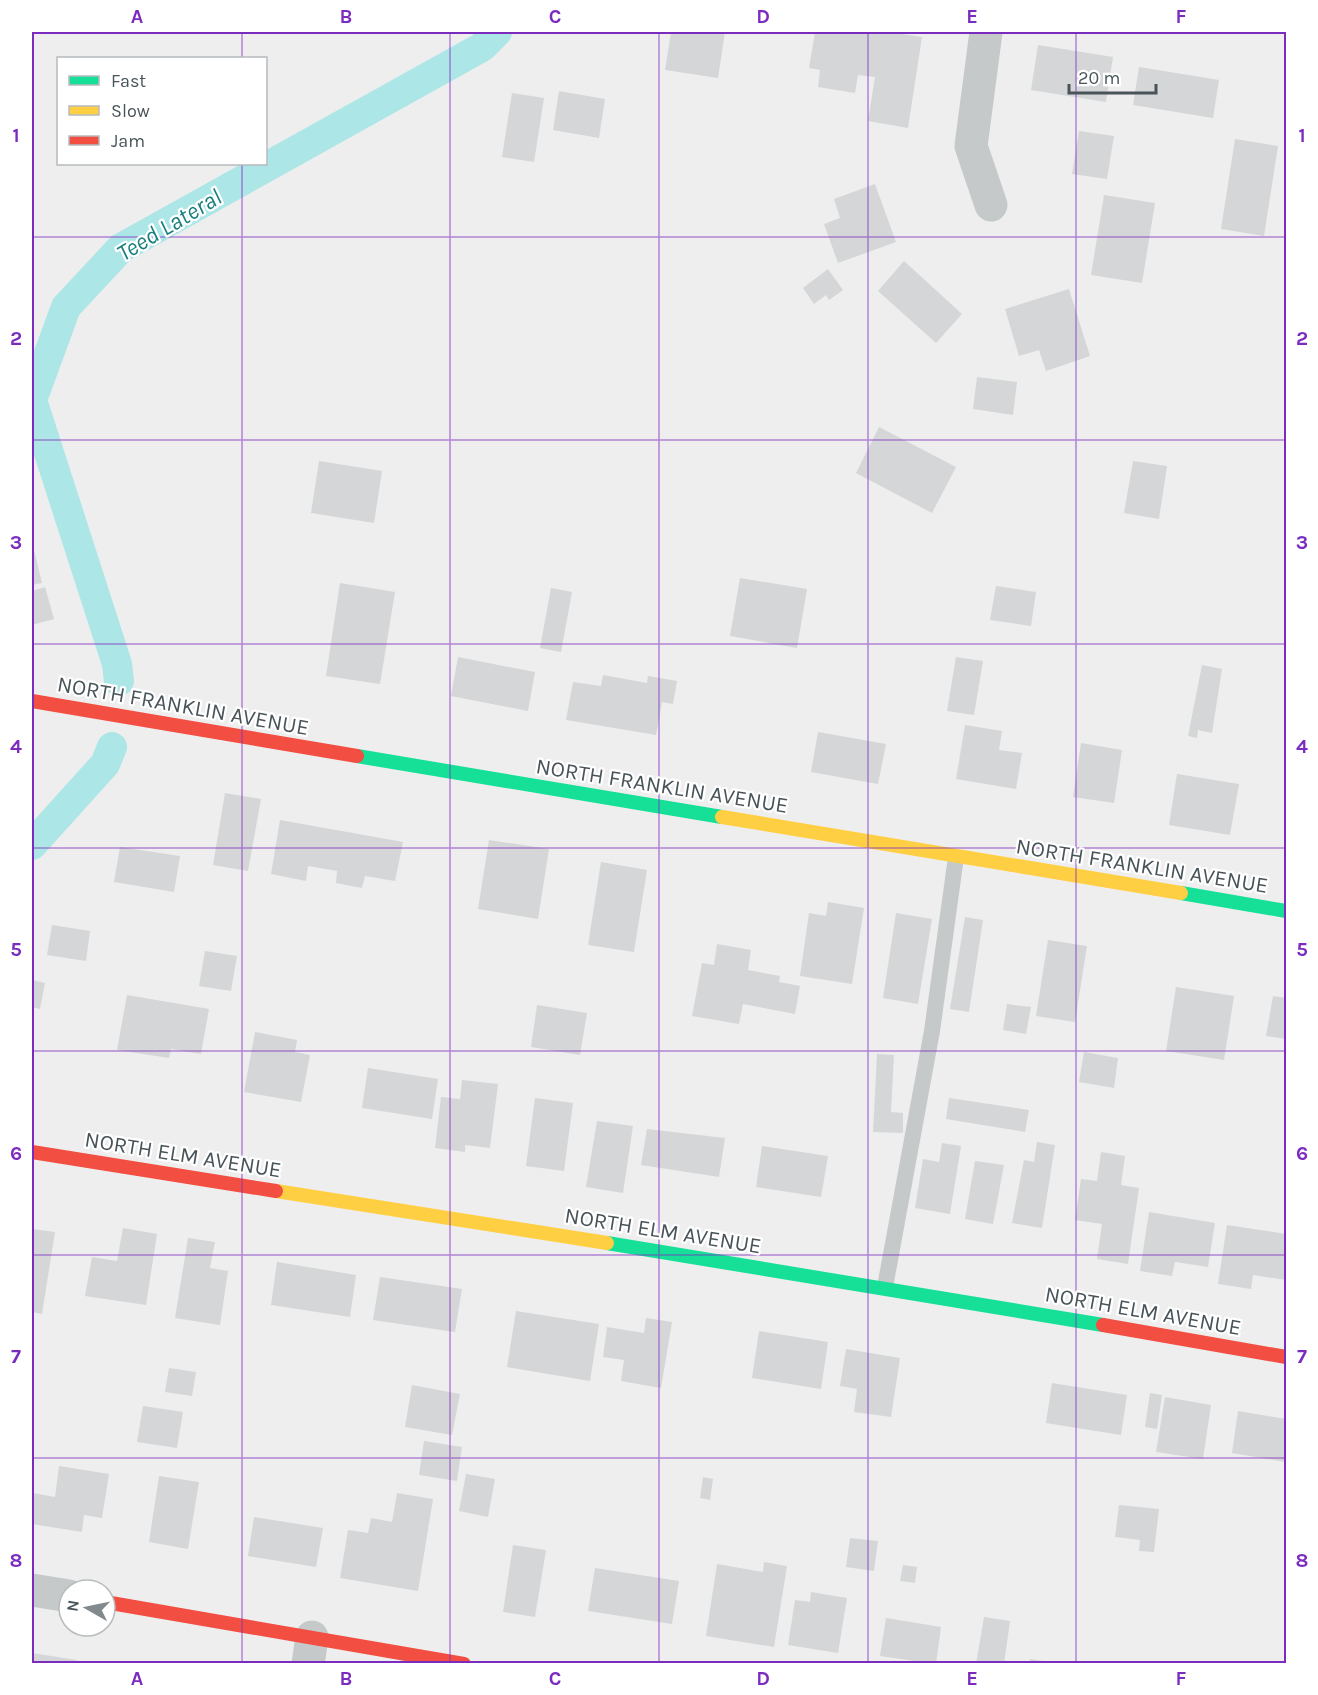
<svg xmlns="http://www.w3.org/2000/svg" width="1318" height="1695" viewBox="0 0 1318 1695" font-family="Karla,sans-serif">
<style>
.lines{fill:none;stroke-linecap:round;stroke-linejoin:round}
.canal{stroke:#ade6e6;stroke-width:30}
.building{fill:#d5d6d7}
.lane{stroke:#c6c9ca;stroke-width:16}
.street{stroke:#c6c9ca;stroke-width:33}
.fast{stroke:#16e098;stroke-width:14}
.slow{stroke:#ffcf43;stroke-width:14}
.jam{stroke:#f24e42;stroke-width:14}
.grid{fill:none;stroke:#7b2cbf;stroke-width:1.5;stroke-opacity:0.55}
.labels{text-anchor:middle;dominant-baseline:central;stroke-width:4.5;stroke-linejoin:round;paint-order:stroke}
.street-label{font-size:22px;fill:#485459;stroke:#fff}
.water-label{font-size:24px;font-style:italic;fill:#187f7e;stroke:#fff}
.neatline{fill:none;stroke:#7b2cbf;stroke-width:2}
.grid-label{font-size:20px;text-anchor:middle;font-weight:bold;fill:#7b2cbf}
</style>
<rect width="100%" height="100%" fill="#efeeee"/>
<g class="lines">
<g class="canal">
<path d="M119,681L117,664L32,400L66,307L121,248L482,47L497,32"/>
<path d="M32,845L105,764L112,747"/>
</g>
</g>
<g class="building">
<path d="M671,32H725L718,78L665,70Z"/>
<path d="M815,32H890L922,37L908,128L868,121L875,77L858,75L855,93L818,87L820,70L809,68Z"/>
<path d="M1038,45L1113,57L1106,102L1031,90Z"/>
<path d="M1139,67L1219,80L1213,118L1133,105Z"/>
<path d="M559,91L605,99L599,138L553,130Z"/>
<path d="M512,93L544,98L534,162L502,157Z"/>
<path d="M1079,131L1114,136L1107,179L1072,174Z"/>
<path d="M1235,139L1278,146L1264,236L1221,229Z"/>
<path d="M875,184L896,242L838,263L824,224L840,218L834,199Z"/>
<path d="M1104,195L1155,203L1142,283L1091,275Z"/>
<path d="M904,261L962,314L936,343L878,291Z"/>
<path d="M828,269L843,290L829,300L826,295L814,304L803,288Z"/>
<path d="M1069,289L1090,356L1046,371L1039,350L1019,356L1005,309Z"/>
<path d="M977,377L1017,382L1013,415L973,409Z"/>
<path d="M879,427L956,467L932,513L856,473Z"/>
<path d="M319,461L382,471L374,523L311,513Z"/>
<path d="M1133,461L1167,466L1159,519L1124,513Z"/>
<path d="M32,542L42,583L32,585Z"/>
<path d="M740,578L807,589L797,648L730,636Z"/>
<path d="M340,583L395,592L380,684L326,676Z"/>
<path d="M996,586L1036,592L1031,626L990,620Z"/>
<path d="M45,587L54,619L32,625V591Z"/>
<path d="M551,588L572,592L561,652L540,648Z"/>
<path d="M458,657L535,672L528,711L451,696Z"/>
<path d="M956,657L983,661L974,715L947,711Z"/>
<path d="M1202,665L1222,669L1212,733L1198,730L1197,738L1188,736Z"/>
<path d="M603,675L647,683L648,676L677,681L673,704L662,702L656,735L566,720L573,682L601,686Z"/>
<path d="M965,725L1002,731L999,750L1022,753L1016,789L956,779Z"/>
<path d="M818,732L886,744L878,784L811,772Z"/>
<path d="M1081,743L1122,750L1114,803L1073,797Z"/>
<path d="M1177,774L1239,784L1230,835L1169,825Z"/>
<path d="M225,793L261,799L248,871L213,865Z"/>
<path d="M280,820L403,842L395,881L365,876L362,888L336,883L337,871L308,866L306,881L271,874Z"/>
<path d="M489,840L549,849L538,919L478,909Z"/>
<path d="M120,847L180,856L174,892L114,882Z"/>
<path d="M601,862L647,870L634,952L588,945Z"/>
<path d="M828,902L864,908L852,984L800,976L809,913L826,916Z"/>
<path d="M896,913L932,919L918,1004L883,998Z"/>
<path d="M965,917L983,920L969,1012L950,1009Z"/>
<path d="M52,925L90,931L86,961L47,955Z"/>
<path d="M1048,940L1087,946L1075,1022L1036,1016Z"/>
<path d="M717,944L751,950L748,970L780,976L779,982L800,986L795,1014L743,1004L739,1024L692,1016L702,963L714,965Z"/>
<path d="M205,951L237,956L231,991L199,986Z"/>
<path d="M32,980L45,983L40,1009L32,1007Z"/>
<path d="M1176,987L1234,996L1224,1060L1166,1051Z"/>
<path d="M127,995L209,1009L201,1054L171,1049L169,1058L117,1050Z"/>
<path d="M1273,996L1286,998V1039L1266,1036Z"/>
<path d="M1007,1004L1031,1007L1026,1034L1003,1030Z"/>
<path d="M537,1005L587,1013L580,1055L531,1047Z"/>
<path d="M255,1032L297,1040L295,1052L310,1055L301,1102L244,1092Z"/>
<path d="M1084,1052L1118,1058L1114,1088L1079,1082Z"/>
<path d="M877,1054L894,1055L891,1112L903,1113V1133L873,1132Z"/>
<path d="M368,1068L438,1079L432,1119L362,1108Z"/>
<path d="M462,1080L498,1084L490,1148L465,1145V1152L435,1148L441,1097L460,1099Z"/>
<path d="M535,1098L573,1103L564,1171L526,1166Z"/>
<path d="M949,1098L1029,1110L1025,1132L946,1119Z"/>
<path d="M597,1121L633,1126L623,1193L586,1187Z"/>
<path d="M647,1129L725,1138L719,1177L641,1165Z"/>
<path d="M1037,1142L1055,1145L1042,1228L1012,1223L1024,1160L1034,1162Z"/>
<path d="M942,1143L961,1146L950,1214L915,1208L923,1159L939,1162Z"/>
<path d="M762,1146L828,1156L821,1197L756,1187Z"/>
<path d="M1101,1152L1125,1156L1121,1185L1139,1188L1128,1264L1097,1259L1102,1224L1075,1220L1081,1179L1097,1181Z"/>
<path d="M975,1161L1004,1165L993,1224L965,1219Z"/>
<path d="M1149,1212L1215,1223L1208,1267L1175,1262L1172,1276L1140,1271Z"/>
<path d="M1227,1225L1286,1234V1280L1253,1275L1251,1289L1218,1284Z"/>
<path d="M123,1228L157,1234L146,1305L85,1296L92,1257L117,1261Z"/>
<path d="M32,1229L55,1232L42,1314L32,1312Z"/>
<path d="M188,1238L215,1242L210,1268L228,1271L220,1325L175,1318Z"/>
<path d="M277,1262L356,1275L350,1317L271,1305Z"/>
<path d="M380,1277L462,1289L455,1332L373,1320Z"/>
<path d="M516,1311L599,1324L590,1381L507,1367Z"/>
<path d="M646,1318L672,1322L661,1388L621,1381L624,1360L603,1357L607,1327L644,1333Z"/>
<path d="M759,1331L828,1342L821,1389L752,1378Z"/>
<path d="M846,1349L900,1358L891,1417L854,1412L857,1389L840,1386Z"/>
<path d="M169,1368L196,1372L192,1396L165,1392Z"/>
<path d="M1052,1383L1127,1395L1121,1435L1046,1423Z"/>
<path d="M412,1385L460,1394L452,1435L405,1427Z"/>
<path d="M1150,1393L1162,1395L1157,1429L1145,1427Z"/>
<path d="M1165,1397L1211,1405L1203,1459L1156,1452Z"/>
<path d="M143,1406L183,1412L177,1448L137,1442Z"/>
<path d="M1238,1411L1286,1419V1462L1232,1453Z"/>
<path d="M424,1441L462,1447L457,1481L419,1475Z"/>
<path d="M59,1466L109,1474L102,1518L84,1515L82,1532L32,1524L33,1493L55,1497Z"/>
<path d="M466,1474L495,1479L488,1517L459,1511Z"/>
<path d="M159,1476L199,1482L188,1549L149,1542Z"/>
<path d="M703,1477L713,1479L710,1500L700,1498Z"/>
<path d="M397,1493L433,1499L418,1591L340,1578L348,1530L368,1533L371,1518L392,1522Z"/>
<path d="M1119,1505L1159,1509L1154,1552L1139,1551L1140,1540L1115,1537Z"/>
<path d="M254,1517L323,1528L316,1567L248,1556Z"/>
<path d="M850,1538L878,1541L874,1571L846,1567Z"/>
<path d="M513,1545L546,1550L535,1617L503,1612Z"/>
<path d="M764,1562L787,1566L774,1647L706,1636L717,1564L763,1572Z"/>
<path d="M903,1565L917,1567L915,1583L900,1581Z"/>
<path d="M595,1568L679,1581L672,1624L588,1611Z"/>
<path d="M811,1592L847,1598L838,1653L788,1645L795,1600L810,1602Z"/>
<path d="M984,1617L1010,1621L1004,1664H976Z"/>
<path d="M886,1618L941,1627L936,1664L880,1656Z"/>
<path d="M32,1653L77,1660V1664H32Z"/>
<path d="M1030,1659L1050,1662V1664H1029Z"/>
</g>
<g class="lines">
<path class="lane" d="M885,1287L932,1031L956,857"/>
<g class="street">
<path d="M986,32L971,146L991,205"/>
<path d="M32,1590L69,1596"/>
<path d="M308,1664L312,1637"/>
</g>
<g class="fast">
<path d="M357,756L722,817"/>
<path d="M1181,893L1286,911"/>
<path d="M607,1243L1103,1325"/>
</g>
<g class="slow">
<path d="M722,817L1181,893"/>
<path d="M276,1191L607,1243"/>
</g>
<g class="jam">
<path d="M32,701L357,756"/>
<path d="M32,1152L276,1191"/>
<path d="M1103,1325L1286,1357"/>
<path d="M105,1602L464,1664"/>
</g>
</g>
<path class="grid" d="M242,32V58M450,32V1664M659,32V1664M868,32V1664M1076,32V1664M242,164V1664M32,237H1286M32,440H1286M32,644H1286M32,848H1286M32,1051H1286M32,1255H1286M32,1458H1286"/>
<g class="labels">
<g class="street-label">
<text transform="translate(183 706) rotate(10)">NORTH FRANKLIN AVENUE</text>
<text transform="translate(662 786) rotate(9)">NORTH FRANKLIN AVENUE</text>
<text transform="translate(1142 866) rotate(9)">NORTH FRANKLIN AVENUE</text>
<text transform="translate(183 1155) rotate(9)">NORTH ELM AVENUE</text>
<text transform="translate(663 1231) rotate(9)">NORTH ELM AVENUE</text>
<text transform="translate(1143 1311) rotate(10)">NORTH ELM AVENUE</text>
</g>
<g class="water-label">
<text transform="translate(169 225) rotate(-31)">Teed Lateral</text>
</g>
</g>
<rect width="1318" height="1695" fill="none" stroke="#ffffff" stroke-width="66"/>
<rect x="57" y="57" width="210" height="108" fill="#ffffff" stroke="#b6bbbd" stroke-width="1.5"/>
<rect x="69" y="76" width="30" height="9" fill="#16e098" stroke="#b6bbbd" stroke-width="1.5"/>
<text x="111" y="87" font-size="18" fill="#485459">Fast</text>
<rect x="69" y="106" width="30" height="9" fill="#ffcf43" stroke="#b6bbbd" stroke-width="1.5"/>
<text x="111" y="117" font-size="18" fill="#485459">Slow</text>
<rect x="69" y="136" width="30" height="9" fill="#f24e42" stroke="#b6bbbd" stroke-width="1.5"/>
<text x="111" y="147" font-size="18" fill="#485459">Jam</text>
<g transform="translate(87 1608) rotate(279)"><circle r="28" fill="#ffffff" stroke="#b6bbbd" stroke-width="1.5"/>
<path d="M0-4.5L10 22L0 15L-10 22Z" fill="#828a8d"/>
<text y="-9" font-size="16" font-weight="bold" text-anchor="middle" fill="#485459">N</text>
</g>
<path d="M1069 84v9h87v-9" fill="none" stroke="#485459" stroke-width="3"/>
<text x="1078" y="84" font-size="18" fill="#485459" stroke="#ffffff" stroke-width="4.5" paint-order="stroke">20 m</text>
<rect x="33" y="33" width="1252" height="1629" class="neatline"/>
<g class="grid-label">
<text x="137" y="23">A</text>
<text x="346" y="23">B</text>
<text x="555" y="23">C</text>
<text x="763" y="23">D</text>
<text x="972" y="23">E</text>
<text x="1181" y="23">F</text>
<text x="16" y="142">1</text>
<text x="1302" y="142">1</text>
<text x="16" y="345">2</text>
<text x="1302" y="345">2</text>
<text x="16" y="549">3</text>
<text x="1302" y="549">3</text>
<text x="16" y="753">4</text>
<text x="1302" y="753">4</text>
<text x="16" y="956">5</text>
<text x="1302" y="956">5</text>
<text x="16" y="1160">6</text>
<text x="1302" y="1160">6</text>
<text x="16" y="1363">7</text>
<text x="1302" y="1363">7</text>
<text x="16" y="1567">8</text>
<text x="1302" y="1567">8</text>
<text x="137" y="1685">A</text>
<text x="346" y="1685">B</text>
<text x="555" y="1685">C</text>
<text x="763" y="1685">D</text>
<text x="972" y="1685">E</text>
<text x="1181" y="1685">F</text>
</g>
</svg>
